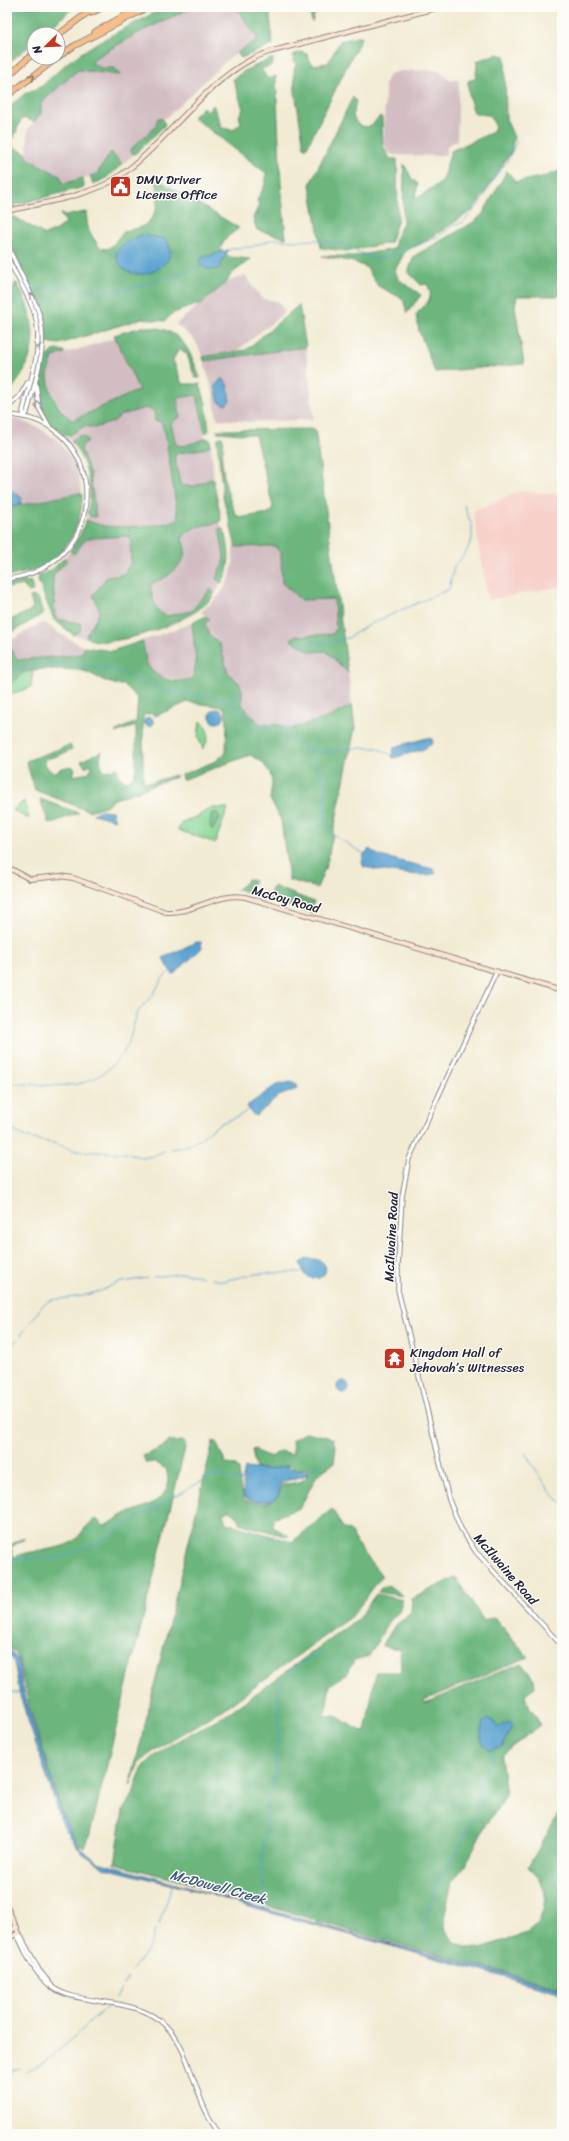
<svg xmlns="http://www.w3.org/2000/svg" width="569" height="2141" viewBox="0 0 569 2141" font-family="Sriracha,sans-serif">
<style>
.built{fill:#f7d0ca}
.industrial{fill:#d2bec2}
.green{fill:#86d594;stroke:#547c68}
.forest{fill:#6cb67e;stroke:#476c5c}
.water{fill:#59a1cf;stroke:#3e6285}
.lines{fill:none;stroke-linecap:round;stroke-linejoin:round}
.stream{stroke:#59a1cf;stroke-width:1}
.tertiary-casing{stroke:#8a8687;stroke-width:5.5}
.secondary-casing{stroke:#8a8687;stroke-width:6}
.motorway-casing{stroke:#8a8687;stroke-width:7}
.tertiary{stroke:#fff;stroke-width:3.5}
.secondary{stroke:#fce5d0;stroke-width:4}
.motorway{stroke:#f8bd89;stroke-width:5}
.oneway{stroke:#8d7062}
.oneway2{stroke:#9c9ca7}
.labels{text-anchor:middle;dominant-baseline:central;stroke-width:3;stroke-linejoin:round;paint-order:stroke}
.poi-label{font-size:13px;fill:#22223b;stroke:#fdfcf7;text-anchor:start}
.street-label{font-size:13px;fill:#22223b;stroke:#fdfcf7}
.water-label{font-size:14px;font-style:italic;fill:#3b5b7e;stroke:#fdfcf7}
</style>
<rect width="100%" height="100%" fill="#fdfcf7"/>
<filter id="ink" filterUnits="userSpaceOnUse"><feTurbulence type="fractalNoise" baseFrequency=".025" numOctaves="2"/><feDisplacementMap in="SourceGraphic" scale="8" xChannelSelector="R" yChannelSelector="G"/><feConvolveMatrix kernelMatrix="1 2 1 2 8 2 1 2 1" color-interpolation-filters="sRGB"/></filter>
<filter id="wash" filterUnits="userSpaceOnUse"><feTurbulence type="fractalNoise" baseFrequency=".012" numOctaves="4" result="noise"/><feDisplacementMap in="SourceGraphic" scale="16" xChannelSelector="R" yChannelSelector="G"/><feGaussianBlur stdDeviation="0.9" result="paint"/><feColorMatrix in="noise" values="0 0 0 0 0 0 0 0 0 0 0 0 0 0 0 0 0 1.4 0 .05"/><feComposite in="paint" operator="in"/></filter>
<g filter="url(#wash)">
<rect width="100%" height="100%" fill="#f2ebd3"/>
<path class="built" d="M520,491L562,495V586L488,600L473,511Z"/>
<g class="industrial">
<path d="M193,7H236L258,39L228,59L166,118H159L155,127L131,149V151L135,154L122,164L114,154L97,174L63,184L27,158L28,129L41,113V103L78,70L119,75L115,68H101L92,63L95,58L142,31Z"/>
<path d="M436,70L444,74L449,80H459L457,141L448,145L445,156L393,155L388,152L384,144L385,82L390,74L400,71Z"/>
<path d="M245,275L262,299L278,301L285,312L237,351L203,357L195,340L176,324L227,282Z"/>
<path d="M115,338L139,390L78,419L68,418L57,402L49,383L48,374L53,357Z"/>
<path d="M306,347L314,419L250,422L217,419L213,393L204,361Z"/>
<path d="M197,395L205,439L184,446L176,445L171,423L176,421L180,412L177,398Z"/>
<path d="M146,408L154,411L155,421L161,422L163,426L178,518L169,524L131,526H103L86,520L90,499L87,473L80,455L67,435L81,427L113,422L121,415Z"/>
<path d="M7,419L19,420L39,428L59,441L75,464L82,492L7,508Z"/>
<path d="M211,441L214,483L211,479L195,486H183L180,484L176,454L207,448Z"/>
<path d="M220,522L222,528H219L224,556L223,563L216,577L219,583H221L214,596V592L207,591L190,611L167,616L162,615L154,604L150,585L155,581L164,578L174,570L184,556L185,551L182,539L187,531Z"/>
<path d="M130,536L131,563L124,574H116L93,599L97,603L100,611L99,616L87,632L88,639L74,635L77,634V622L57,619L55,615L53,578L54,574L66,562L64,558L70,551L74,553L84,541L89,538Z"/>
<path d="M233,546H274L281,551V577L334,599L336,628L333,634L295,644L311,652L326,651L348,673L352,705L330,717L291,729L280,725L260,724L242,705V690L239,683L228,673L220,644L208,631L205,624L210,619L201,612L219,596L229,580L233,564Z"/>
<path d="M45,623L60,634L84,647L83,652L77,655L18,660L8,642L39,624Z"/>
<path d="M192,623L196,663L193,678L185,681L160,677L150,670L146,662L142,641Z"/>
</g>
<g class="green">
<path d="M33,671L31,687L7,696V684L18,679L23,673Z"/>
<path d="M200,721C210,729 210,738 203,749L198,737Z"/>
<path d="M24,801L29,818H26L13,810Z"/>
<path d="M210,808H228L215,843L178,830L182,822L198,816Z"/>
</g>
<g class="forest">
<path d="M7,7H74L43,34H34V42L7,64Z"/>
<path d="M165,7H193L142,31L95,58L92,63L101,68H115L120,75L78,70L41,103V113L34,122L25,118L21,120L12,142L13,147L27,154V158L60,176L63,184L83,178L84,187L7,207L9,193L7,190V108L26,93L42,86L68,62L95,44Z"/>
<path d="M236,7H269L273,45L241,58L237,53L258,39Z"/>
<path d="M308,7H320L317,8L312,22Z"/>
<path d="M361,36V38L306,149L304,147L295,92L294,69L296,65L292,55L301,52L307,54L312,65L328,63L340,41Z"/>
<path d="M496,54L505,56L506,119L514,137L511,152L473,210L427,240L406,250L395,270L398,279L421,295L407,313L403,299L378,286L366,267L354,262L322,256H354L394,249L397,235L403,223L404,164L412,179L418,184L415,197H419L442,181L451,151L493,132L495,125L489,115L475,114C470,104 468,93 468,81L476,78L477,61Z"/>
<path d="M273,58V65L261,69L268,79L276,76L281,185L286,238L257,230L253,218L259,205L257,200L266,183V173L193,117L203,107L208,111L213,105L222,128L233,130L241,123L239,116L243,109L233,79L246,70Z"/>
<path d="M353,97L356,101L353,116L358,125L367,127L373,124L380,116L382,117L383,146L390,159H397L398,219L390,243L346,251L321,248L310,184Z"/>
<path d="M158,118L163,119L165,125L135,154L132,153L131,149L155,127Z"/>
<path d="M111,152L122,164L105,179L93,184L90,176L97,174Z"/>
<path d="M562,170V257L560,296H517L515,306L524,364L435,372L419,331L416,315C425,303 436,300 427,284L421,285L408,272L414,256L472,223L482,215L507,171L516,182L546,176Z"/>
<path d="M155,178L239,228L226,238L220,249L230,257L251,259L231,274L227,282L202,303L173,313L165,321L141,319L59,344L45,342L42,314L8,238L7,218L15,217L45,235L56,230L66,222L60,214L68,215L86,212L88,230L100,248L107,249C115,246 117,237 124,232C129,229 133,229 139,228C159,220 161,196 155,178Z"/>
<path d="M17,283C40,325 39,358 7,395V291L15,287L14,284Z"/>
<path d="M299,305L306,347L204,361L203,357L246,350Z"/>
<path d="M142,327C180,326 189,347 200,378H195L187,354L179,348L173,360L182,384H200L206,404L209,431L205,433L197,395L177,398L180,417L171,423L176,445L184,446L208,438L211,441L210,445L207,448L176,454L175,457L180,483L183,486H195L211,479L213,480L221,518L220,522C207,526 189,525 182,539C183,542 185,547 185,551C186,560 172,574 164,578C159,581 155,581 150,585C153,597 153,612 167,616L191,611L210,589L214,592C213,615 101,656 86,636L100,611L93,595L107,577L124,574L131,562L130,536L89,538L84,541L74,554L70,551L81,533L86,520C92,522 98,525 104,526C119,527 168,528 178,518L165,433L161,422L155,421L154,411L146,408L121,415L113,422L94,428L85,426L70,435H64C57,429 49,424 45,415C37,400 36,342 64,351L65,353L53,357C52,363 48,369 48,375C48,390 59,414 73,420L139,390L114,335Z"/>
<path d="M315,429L348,673L326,651L311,652L292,641V638L296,636L333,634L336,628L334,599L301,600L282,583L281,552L274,546L236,547L223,496L217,440L219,437H222C226,443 221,454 222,461C224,480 228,499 237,516L244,517L269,513L273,507L255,435L217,432V430Z"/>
<path d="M79,436H84L88,441L82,445L81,449L90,473L96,517H92L87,513C95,488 86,461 71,441Z"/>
<path d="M79,493L82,494C83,524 67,554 40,568C30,572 18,574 7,577V508Z"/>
<path d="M219,528L223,529C230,545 232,569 221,583L216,579L223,563L224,556Z"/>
<path d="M64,558L67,560L66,562L54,574L53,578L55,615L57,619L80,623L81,630L74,635L54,620L38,581L39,576L53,569Z"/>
<path d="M24,581L31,582L33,591L28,592L23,585L7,588V583Z"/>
<path d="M33,596L39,600L43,614L7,635V626L9,625L7,613L10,620L32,610L33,607L30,597Z"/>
<path d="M206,616L210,619L205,624L209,634L220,644L228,673L239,683L242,690V705L260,724L280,725L291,729L330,717L352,705L355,728L327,863L317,888L289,880L281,820L270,799L272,783L270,773L262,762L250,755L182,780L181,775L216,761L226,752L227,720L224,707L188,702L155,716L152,713L143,715V782H152L175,775L176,777L112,800L108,805L89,811L35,790L26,761L70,745L72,749L60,755L46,759L45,764L49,770L54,773L62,768L72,766L75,769L73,776L88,773L92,767L90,764L86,767L81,761L102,751L100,758L102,769L106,771L117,768L121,779L125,781C133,780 135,775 136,767V726L115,733L116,731L136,722L138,699L124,685C109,685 100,678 87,672C75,668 34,668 22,672L18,677L7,683V643L18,660L77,655L83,652L84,647L112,651L142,641C145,648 144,656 147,663C154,680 178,685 193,678L196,663L192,623Z"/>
<path d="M40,799L79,813L49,824Z"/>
<path d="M217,812L220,818L212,830L210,826L211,814Z"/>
<path d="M248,879L254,881L250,893L236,890L244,884Z"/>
<path d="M273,886L314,902L312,913L268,900Z"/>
<path d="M306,1432L332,1438L336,1447L334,1463L317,1475L300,1508L273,1518V1527L288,1535V1537L239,1523V1519L231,1510L223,1514L226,1523L292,1542L332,1509L344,1529L350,1530L360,1548L382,1576L353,1615L231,1704L158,1748L139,1762L130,1786L213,1441L216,1442L226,1464L235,1465L239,1470L240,1484L244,1500C267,1506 274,1506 283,1484C291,1483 305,1484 308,1474L306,1469H295L290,1465L272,1469H256L252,1450L256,1449L258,1452L271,1457L280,1451L293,1454L292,1440Z"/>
<path d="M183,1440L186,1444L90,1834L84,1847C74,1843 67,1825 63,1815L29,1706L19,1660L15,1652L7,1647V1534L10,1545L24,1538L25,1539L11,1547L14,1557C31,1550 49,1551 66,1545C82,1539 82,1526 96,1519L104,1526C110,1523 117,1519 123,1515C145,1506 176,1501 166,1469L155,1462L146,1463L143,1456L161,1448L169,1441L177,1442Z"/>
<path d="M455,1577L484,1621L494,1617L528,1657L424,1700L425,1703L521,1663L534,1679L535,1687L525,1694L526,1701L541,1725L508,1750L501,1757L506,1794L500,1806L485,1825L465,1866L452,1881L444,1919L446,1931L455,1942L467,1948H481L526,1933L539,1922L544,1907L545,1892L538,1877L528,1867L562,1808V1988L369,1936L186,1882L115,1864L123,1810C137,1797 134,1777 146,1764C169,1741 203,1729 231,1711C272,1683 312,1652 352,1623L358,1619L376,1594L403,1600L398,1613L389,1621L369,1656L354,1660L348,1673L330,1685L325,1716L335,1715L355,1728L365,1732L376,1672H401L400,1649L382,1646L395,1625L406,1618L411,1611L412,1599Z"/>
<path d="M388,1585L403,1596L378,1592L382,1587Z"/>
</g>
<g class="water">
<path d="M141,235L164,238L168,243L171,251C165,278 120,285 116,253L122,245Z"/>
<path d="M228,250L219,269C213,271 204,269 199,264L201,258Z"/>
<path d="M221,379H224L228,386L230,401L226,405L219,402L215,386Z"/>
<path d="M7,487L22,498L21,504L8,507Z"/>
<circle cx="217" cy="716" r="7"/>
<circle cx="149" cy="722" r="4.5"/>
<path d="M427,738L432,739L433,743L424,749L394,758L392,757L394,747Z"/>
<path d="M100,810L112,811L115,820L93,814Z"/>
<path d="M369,849L380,856L433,869L436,873C427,879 377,870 364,867L362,863L364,854Z"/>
<path d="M196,942H201L202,948L173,975L163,958Z"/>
<path d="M291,1082L298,1086L297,1089L279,1096L257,1115L254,1116L247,1106L276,1085Z"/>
<path d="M307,1259C337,1256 327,1289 305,1275L300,1263Z"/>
<circle cx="343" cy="1387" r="6"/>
<path d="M287,1466L295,1470L305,1471L307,1475L282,1482C279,1487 280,1494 276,1498C270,1504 250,1502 244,1497L243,1478L245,1468L266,1470Z"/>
<path d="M7,1648L18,1660L24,1695L64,1820L81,1849L98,1862L365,1937L562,1989V1993L260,1910L206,1893L105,1868L82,1853L63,1826L20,1696L14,1661L7,1653Z"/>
<path d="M488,1719L492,1720L498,1726L510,1722L513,1724L502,1747L489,1750C479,1744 480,1732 483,1722Z"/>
</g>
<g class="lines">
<g class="stream">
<path d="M7,23L21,7"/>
<path d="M228,251L233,248L251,247L274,239L293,241L317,240L337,243L376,259L415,247L440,235L453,225L462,223L470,215L478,206L497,174L507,162L517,141"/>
<path d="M36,290C60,283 82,291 106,291C130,292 153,281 175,274C184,271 193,270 202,267"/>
<path d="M7,302L20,297"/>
<path d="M296,643L331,642L348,638L368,625L449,589L454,567L466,552L472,539V526L464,505"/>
<path d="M7,673C42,658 88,663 124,673C137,676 147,686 160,689C183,696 210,692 231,703C242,709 246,720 255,727L279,730L296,741L313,758L325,781L324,811L332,834L364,854"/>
<path d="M231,702L241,690"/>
<path d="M303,748L323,752L358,748H377L391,755"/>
<path d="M122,1055L128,1045L137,1013L154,993L162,979L170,971"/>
<path d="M7,1084C50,1082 87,1098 119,1058"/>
<path d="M7,1128L28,1138L53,1143L76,1151L125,1153L143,1158L153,1156L164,1151"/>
<path d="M171,1149C193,1148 201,1137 218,1125C228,1119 240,1118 249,1109"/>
<path d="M252,1274L303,1272"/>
<path d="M153,1277L184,1273L202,1277"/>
<path d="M212,1279L223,1281L249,1275"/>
<path d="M21,1335L43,1305L51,1300L83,1296L103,1290L117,1283L147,1278"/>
<path d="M7,1348L18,1339"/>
<path d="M525,1453L549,1490L562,1504"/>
<path d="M306,1472L321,1462L334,1438"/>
<path d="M7,1559L60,1557L96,1544L133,1520L209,1477L217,1476L244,1481"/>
<path d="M7,1693H20"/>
<path d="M269,1910L263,1880L262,1856L266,1832L267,1806L278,1753L279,1694L283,1682L295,1666L322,1653"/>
<path d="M159,1924L173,1884"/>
<path d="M440,1955L426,1935L425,1920L440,1877L457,1852L476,1812L481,1778L491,1762L494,1748"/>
<path d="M133,1970L151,1944L156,1930"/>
<path d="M123,1985L128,1977"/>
<path d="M116,1998L121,1990"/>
<path d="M27,2071C60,2057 81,2027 109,2006"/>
<path d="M7,2078L13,2070L20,2068"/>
</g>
</g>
</g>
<g filter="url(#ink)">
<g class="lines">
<defs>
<g id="tertiary">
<path d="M7,243C15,265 27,284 36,305C51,340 36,377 27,413L24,417"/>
<path d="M7,257C16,276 29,295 35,315C44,346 30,381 23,411L24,417"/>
<path d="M36,384L39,408L49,426"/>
<path d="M7,408L20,396L28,382"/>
<path d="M7,415C109,418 116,565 7,579"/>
<path d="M497,971L409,1159L402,1197L398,1265V1290L449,1500L461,1529L476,1552L562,1646"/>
<path d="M19,1933L39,1970L52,1986"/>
<path d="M17,1934C25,1951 32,1970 47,1983C74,2009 133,1993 166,2026C194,2055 194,2103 220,2134"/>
</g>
<g id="secondary">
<path d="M7,211C38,204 89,196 115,179C168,145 209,71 269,52L440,7"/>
<path d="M7,867L30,879L60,876L73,878L166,912C193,914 218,892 245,897L562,991"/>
<path d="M7,1907L19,1933L7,1939"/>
<path d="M7,1933L17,1927"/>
</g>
<g id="motorway">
<path d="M91,13L103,7"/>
<path d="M95,32L140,7"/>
<path d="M58,35L95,7"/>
<path d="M58,57L74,46L149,7"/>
<path d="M7,77L34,53"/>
<path d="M7,96L57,58"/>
</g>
</defs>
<use href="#tertiary" class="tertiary-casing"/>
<use href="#secondary" class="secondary-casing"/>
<use href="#motorway" class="motorway-casing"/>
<use href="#tertiary" class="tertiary"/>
<use href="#secondary" class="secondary"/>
<use href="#motorway" class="motorway"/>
</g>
<defs><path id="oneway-chevron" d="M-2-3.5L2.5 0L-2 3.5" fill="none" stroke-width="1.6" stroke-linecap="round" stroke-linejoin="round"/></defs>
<use class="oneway" href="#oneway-chevron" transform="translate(32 77) rotate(-37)"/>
<g class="oneway2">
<use href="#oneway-chevron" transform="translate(32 296) rotate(-116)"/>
<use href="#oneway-chevron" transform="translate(37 346) rotate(96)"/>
<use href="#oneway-chevron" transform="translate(38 404) rotate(-104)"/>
</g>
</g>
<defs>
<symbol id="civic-square" viewBox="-11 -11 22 22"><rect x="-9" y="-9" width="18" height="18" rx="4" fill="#c8321e" stroke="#fdfcf7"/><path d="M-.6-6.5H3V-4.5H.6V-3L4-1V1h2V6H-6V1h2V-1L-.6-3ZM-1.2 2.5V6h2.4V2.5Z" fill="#fff"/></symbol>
<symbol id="temple-square" viewBox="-11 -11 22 22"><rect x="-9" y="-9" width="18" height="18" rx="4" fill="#c8321e" stroke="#fdfcf7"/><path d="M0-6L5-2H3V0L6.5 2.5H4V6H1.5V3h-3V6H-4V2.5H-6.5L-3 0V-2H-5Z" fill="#fff"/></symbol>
</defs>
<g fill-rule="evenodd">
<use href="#civic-square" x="108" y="174" width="25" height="25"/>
<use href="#temple-square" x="382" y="1346" width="25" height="25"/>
</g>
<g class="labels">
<g class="poi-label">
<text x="136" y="179">DMV Driver<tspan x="136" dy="15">License Office</tspan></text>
<text x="410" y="1352">Kingdom Hall of<tspan x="410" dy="15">Jehovah’s Witnesses</tspan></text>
</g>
<g class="street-label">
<text transform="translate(286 899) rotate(16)">McCoy Road</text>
<text transform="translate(391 1237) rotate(-87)">McIlwaine Road</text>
<text transform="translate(506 1569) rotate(49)">McIlwaine Road</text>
</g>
<g class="water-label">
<text transform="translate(218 1887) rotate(15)">McDowell Creek</text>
</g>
</g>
<rect width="569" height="2141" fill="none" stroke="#fdfcf7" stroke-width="24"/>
<g transform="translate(46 46) rotate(247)"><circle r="19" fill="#fdfcf7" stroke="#a5a5ac"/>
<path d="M0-3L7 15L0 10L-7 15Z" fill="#c8321e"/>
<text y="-6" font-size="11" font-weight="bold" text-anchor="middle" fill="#22223b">N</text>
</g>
</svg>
